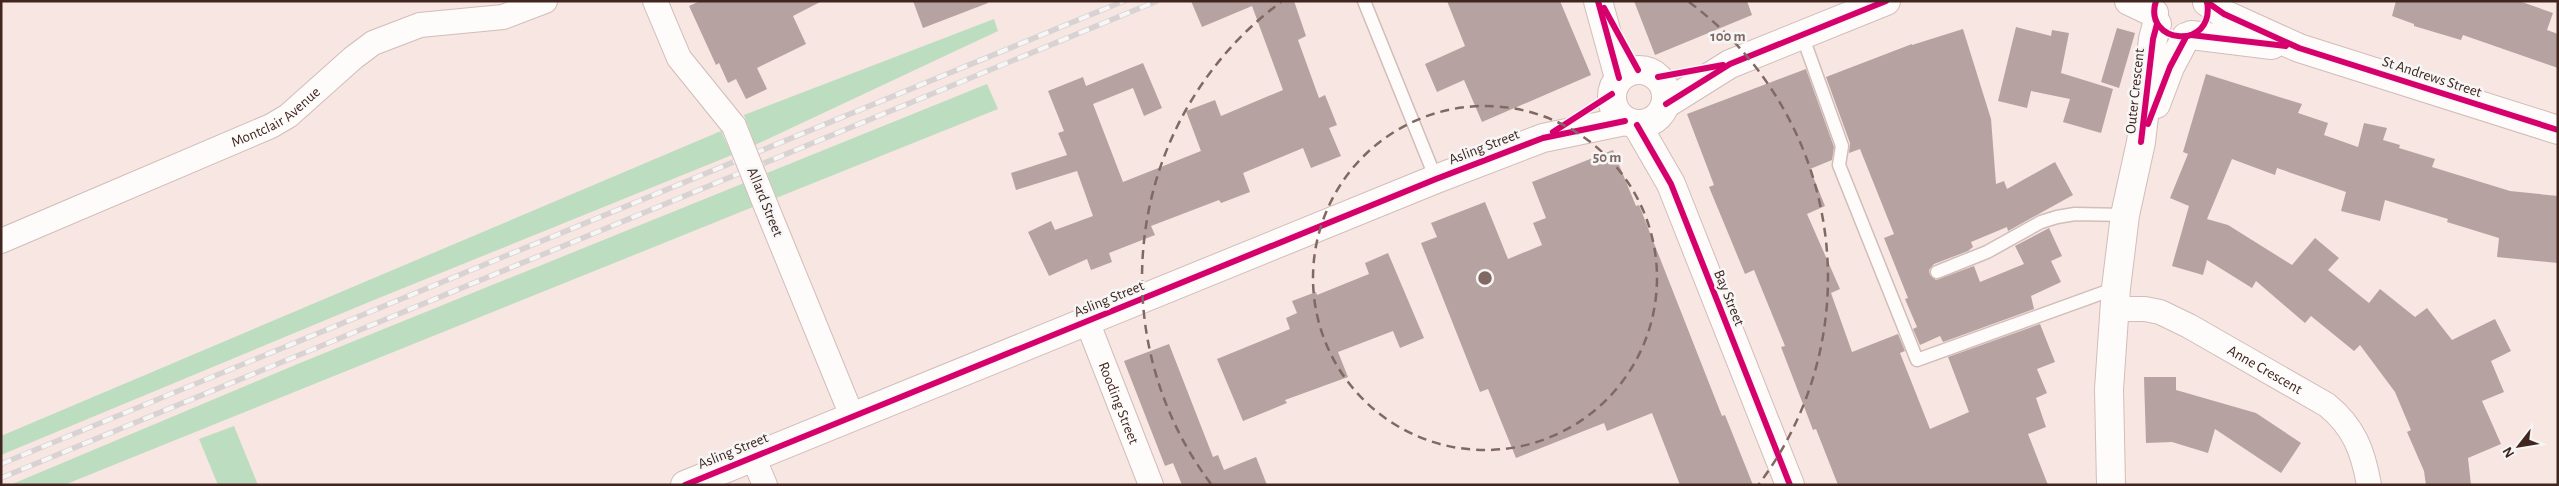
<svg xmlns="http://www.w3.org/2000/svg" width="2559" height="486" viewBox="0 0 2559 486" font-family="'Alegreya Sans',sans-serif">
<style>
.green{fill:#bdddc0}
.building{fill:#b7a2a2}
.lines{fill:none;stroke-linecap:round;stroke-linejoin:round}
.lane-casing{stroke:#d2bdb8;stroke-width:15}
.street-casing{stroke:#d2bdb8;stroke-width:26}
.secondary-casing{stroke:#d2bdb8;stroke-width:30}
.lane{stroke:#fefbfb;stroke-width:12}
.street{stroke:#fefbfb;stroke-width:24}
.secondary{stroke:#fefbfb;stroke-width:28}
.rail-casing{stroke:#d8d3d2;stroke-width:5.5}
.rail{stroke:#f6f6f6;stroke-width:4;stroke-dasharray:11;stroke-linecap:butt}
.street-bridge-casing{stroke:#d2bdb8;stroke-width:26;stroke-linecap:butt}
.street-bridge{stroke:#fefbfb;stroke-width:24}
.cycleway-casing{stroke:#f6f6f6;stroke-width:9}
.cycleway{stroke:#d6006c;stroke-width:6}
.ring{fill:none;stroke:#816963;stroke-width:2.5;stroke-dasharray:9 6}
.labels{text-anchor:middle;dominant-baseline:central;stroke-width:5;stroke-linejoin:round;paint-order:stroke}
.street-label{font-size:15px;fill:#41261f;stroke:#f6f6f6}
.centre{fill:#816963;stroke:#f6f6f6;stroke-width:2.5}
.ring-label{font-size:15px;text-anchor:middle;font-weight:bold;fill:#816963;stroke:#f6f6f6;stroke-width:5;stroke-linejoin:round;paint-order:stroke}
</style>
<rect width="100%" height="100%" fill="#f7e6e2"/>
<g class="green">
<path d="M994,19L998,31L755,145L744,115Z"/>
<path d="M987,84L998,109L776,198L767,173Z"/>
<path d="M721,131L732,155L374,300L1,455V436Z"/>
<path d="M744,183L753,207L64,485H10L300,363Z"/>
<path d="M234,426L258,485H218L199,439Z"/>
</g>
<g class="building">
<path d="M700,1H822L793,16L806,44L757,68L767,89L746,99L736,79L728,83L719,63L716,65L689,6Z"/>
<path d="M913,1H988V3L923,28Z"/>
<path d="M1191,1H1294L1306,36L1298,40L1319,98L1325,95L1337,125L1329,128L1341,156L1311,168L1303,148L1243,173L1250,192L1221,203L1219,200L1151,226L1155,235L1109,253L1112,262L1091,270L1087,259L1049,276L1028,232L1051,221L1055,230L1093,216L1077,171L1016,190L1011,173L1067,155L1058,133L1064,131L1048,91L1083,77L1086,86L1143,63L1162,108L1144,116L1133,88L1093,104L1123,182L1201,151L1186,111L1215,100L1221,116L1283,90L1252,6L1202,27Z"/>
<path d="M1447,1H1560L1591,75L1482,122L1464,80L1437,92L1425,64L1465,46Z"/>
<path d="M1634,1H1747L1752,15L1655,55Z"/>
<path d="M2396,1H2519L2553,13L2547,30L2558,34V68L2463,35L2461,40L2414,26V24L2392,16Z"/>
<path d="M2016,27L2051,36L2052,30L2069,33L2061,73L2113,89L2101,133L2063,122L2070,99L2031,91L2027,108L1998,101Z"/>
<path d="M2117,28L2135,33L2119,88L2101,82Z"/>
<path d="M1963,29L1991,119L1996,184L2004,181L2007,189L2055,162L2073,195L2008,231L2007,227L1971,242L1973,247L1968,251L1934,264L1929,270L1930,275L1936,280L1974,266L1980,282L2024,264L2015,246L2049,228L2062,256L2051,261L2061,282L2031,296L2034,309L1943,342L1940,336L1920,345L1913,329L1917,327L1905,299L1908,298L1884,238L1894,234L1860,149L1849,153L1850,143L1826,77L1912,44V45Z"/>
<path d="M1806,69L1834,147L1832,160L1810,169L1825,206L1807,214L1840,289L1831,293L1852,352L1898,334L1905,351L1900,353L1930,429L1969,412L1948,357L2040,324L2055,362L2037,369L2047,393L2036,398L2046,427L2028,434L2048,485H1838L1816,429L1813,430L1781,347L1785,346L1754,270L1745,274L1709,187L1714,185L1687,114Z"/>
<path d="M2206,74L2302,104L2298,113L2328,123L2324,135L2358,147L2364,123L2387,128L2383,140L2400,145L2399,148L2435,159L2432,167L2510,191L2558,196V263L2497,257L2499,238L2447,222L2448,219L2385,200L2380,221L2341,211L2346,192L2277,168L2275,175L2232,159L2207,219L2228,225L2292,265L2315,238L2339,258L2328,270L2369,303L2380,289L2415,317L2427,308L2452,340L2495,319L2511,351L2491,361L2504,392L2482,401L2501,444L2468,458L2471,485H2426L2424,471L2407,432L2411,430L2395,392L2360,345L2354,351L2311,316L2305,323L2256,281L2252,288L2207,260L2203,275L2172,266L2189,206L2170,198L2188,154L2183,152Z"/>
<path d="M1613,150L1636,206L1639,205L1722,416L1725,415L1753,485H1680L1652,413L1607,431L1604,423L1516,458L1488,389L1480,392L1421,243L1437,237L1431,223L1485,202L1508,259L1542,245L1533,223L1546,218L1532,182Z"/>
<path d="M1388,253L1424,338L1400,348L1393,331L1338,352L1348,377L1285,400L1287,403L1243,421L1217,359L1290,329L1286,318L1297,313L1292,301L1316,292L1317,295L1369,274L1365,263Z"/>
<path d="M1169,344L1213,457L1218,455L1224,470L1256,457L1267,485H1182L1173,463L1165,466L1124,361Z"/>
<path d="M2144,377H2176V390L2256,413L2301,443L2281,473L2215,429L2208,453L2172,442L2146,443Z"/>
</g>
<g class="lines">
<defs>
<g id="lane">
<path d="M1364,1L1436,179"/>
<path d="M1802,35L1842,146L1839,165L1917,360L2116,288"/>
<path d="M1937,272L1987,252L2041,222L2057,217L2075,214L2125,215"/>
</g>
<g id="street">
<path d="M655,1L679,58L734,126"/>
<path d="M766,206L852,416"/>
<path id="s1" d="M1,241L271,126L288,116L353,58L373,43L420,25L503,17L545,1"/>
<path id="s2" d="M2115,309H2145L2160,312L2189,326L2327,405C2354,427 2363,451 2369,485"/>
<path id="s3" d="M1087,321L1151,485"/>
<path d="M753,457L765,485"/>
</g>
<g id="secondary">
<path d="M1598,1L1619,78"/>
<path d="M2129,1L2154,13"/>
<path d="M2207,2L2224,14L2299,48L2558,130"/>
<path d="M2191,35L2272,45"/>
<circle cx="1639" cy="97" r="27"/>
<path d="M1666,104L1730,64L1886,1"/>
<path d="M2156,104L2170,67L2186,37"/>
<path d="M1637,125L1671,184L1790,485"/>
<path d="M685,485L1436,179L1543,138L1625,121"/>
<path d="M2111,485L2109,389L2116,288L2125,215L2141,142L2153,39L2157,24"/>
</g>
</defs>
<use href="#lane" class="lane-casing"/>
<use href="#street" class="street-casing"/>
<use href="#secondary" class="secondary-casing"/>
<use href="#lane" class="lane"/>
<use href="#street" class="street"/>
<use href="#secondary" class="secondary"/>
<defs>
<g id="rail">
<path d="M1,464L1124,1"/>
<path d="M1,478L1157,1"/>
</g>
</defs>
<use href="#rail" class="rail-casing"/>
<use href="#rail" class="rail"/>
<defs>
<path id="street-bridge" d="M734,126L766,206"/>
</defs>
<use href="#street-bridge" class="street-bridge-casing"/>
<use href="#street-bridge" class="street-bridge"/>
<defs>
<g id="cycleway">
<path d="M1598,1L1619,78"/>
<path d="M2156,1C2142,44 2216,52 2207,1"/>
<path d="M2207,2L2224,14L2299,48L2558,130"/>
<path d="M1604,8L1638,70"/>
<path d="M2191,35L2286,46"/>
<path d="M1658,77L1723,65"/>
<path d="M1666,104L1730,64L1886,1"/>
<path d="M2148,124L2170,67L2186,37"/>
<path d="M1637,125L1671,184L1790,485"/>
<path d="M1553,132L1612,94"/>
<path d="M2141,142L2153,39L2157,24"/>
<path d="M685,485L1436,179L1543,138L1625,121"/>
</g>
</defs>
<use href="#cycleway" class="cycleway-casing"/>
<use href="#cycleway" class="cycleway"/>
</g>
<g class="ring">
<circle cx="1485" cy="278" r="172"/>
<path d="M1211 484A343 343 0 0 1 1281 2M1689 2A343 343 0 0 1 1759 484"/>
</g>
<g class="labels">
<g class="street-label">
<text transform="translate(2432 77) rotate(18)">St Andrews Street</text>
<text transform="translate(2135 91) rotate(-84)">Outer Crescent</text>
<text stroke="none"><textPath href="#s1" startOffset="302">Montclair Avenue</textPath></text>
<text transform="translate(1484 147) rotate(-21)">Asling Street</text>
<text transform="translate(765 202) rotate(68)">Allard Street</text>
<text transform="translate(1729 298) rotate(68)">Bay Street</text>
<text transform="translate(1109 299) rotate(-22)">Asling Street</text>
<text stroke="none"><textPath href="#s2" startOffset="165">Anne Crescent</textPath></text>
<text stroke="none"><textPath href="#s3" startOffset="88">Rooding Street</textPath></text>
<text transform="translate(733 451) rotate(-22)">Asling Street</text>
</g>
</g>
<circle cx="1485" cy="278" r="8" class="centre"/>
<g class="ring-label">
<text x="1728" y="41">100 m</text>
<text x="1607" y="162">50 m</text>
</g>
<rect width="2559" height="486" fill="none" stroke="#41261f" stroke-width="5"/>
<g transform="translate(2519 446) rotate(239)" stroke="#f6f6f6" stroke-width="4" paint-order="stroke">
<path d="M0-4L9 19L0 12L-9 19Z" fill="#41261f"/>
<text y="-8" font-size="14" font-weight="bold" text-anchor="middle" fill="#41261f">N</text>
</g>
</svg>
